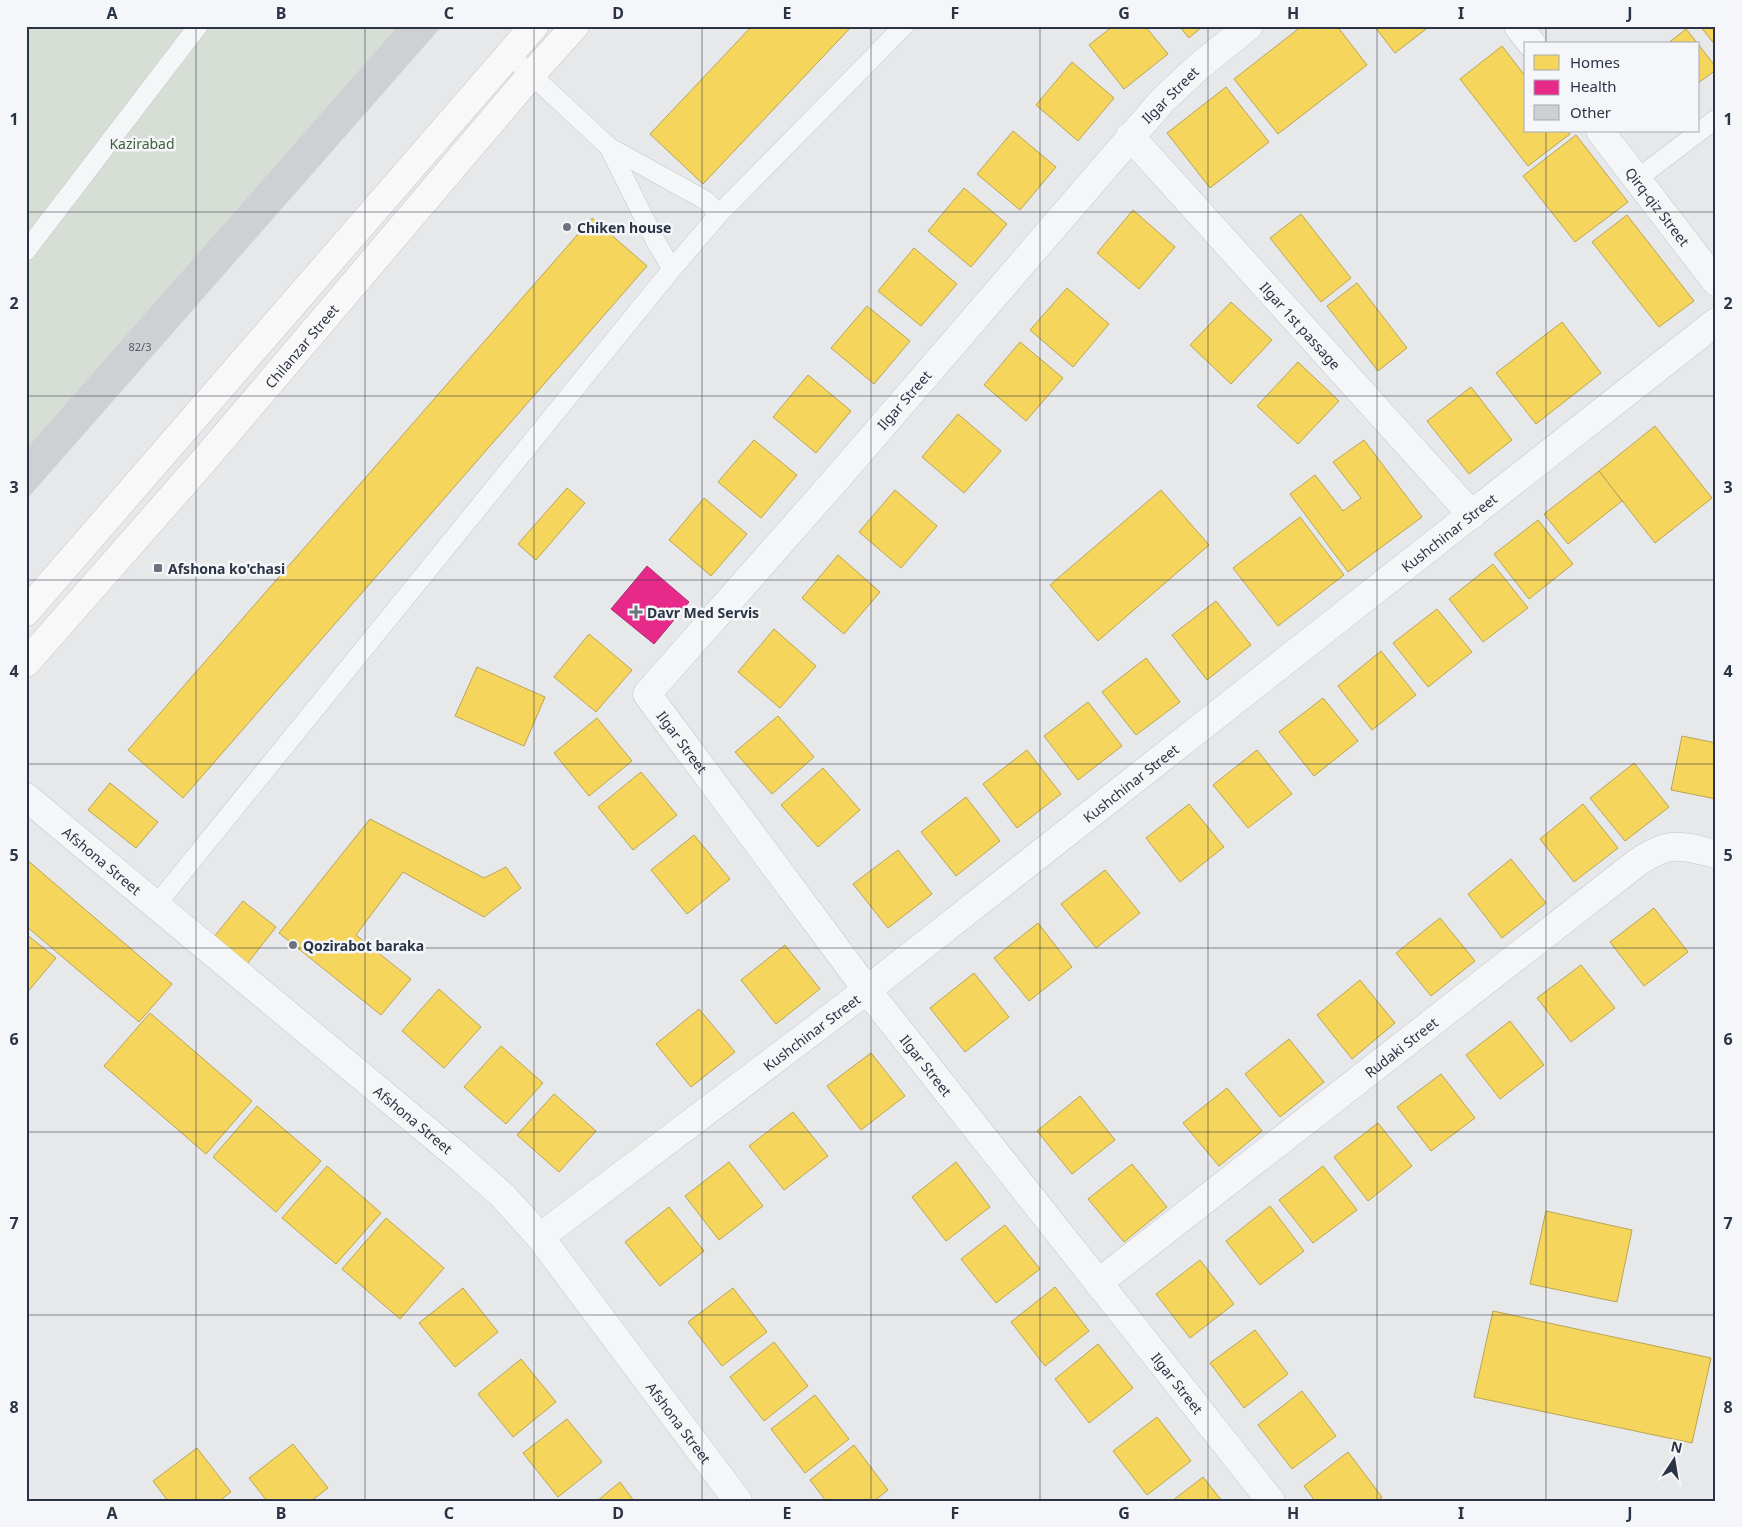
<svg xmlns="http://www.w3.org/2000/svg" width="1742" height="1527" viewBox="0 0 1742 1527" font-family="'Noto Sans',sans-serif">
<style>
.green{fill:#d6ded6}
.homes{fill:#f6d55c;stroke:#b9a555}
.health{fill:#e7298a;stroke:#af2c75}
.building{fill:#ced0d3}
.lines{fill:none;stroke-linecap:round;stroke-linejoin:round}
.service-casing{stroke:#c4c6c8;stroke-width:20}
.minor-casing{stroke:#c4c6c8;stroke-width:29}
.secondary-casing{stroke:#c4c6c8;stroke-width:29}
.service{stroke:#f5f6f7;stroke-width:19}
.minor{stroke:#f5f6f7;stroke-width:28}
.secondary{stroke:#f8f8f8;stroke-width:28}
.grid{fill:none;stroke:#2b3445;stroke-width:1;stroke-opacity:0.55}
.poi-dot{fill:#6c737f;stroke:#f4f6f9;stroke-width:2}
.labels{text-anchor:middle;dominant-baseline:central;stroke-width:5;stroke-linejoin:round;paint-order:stroke}
.number-label{font-size:11px;fill:#545c69}
.street-label{font-size:14px;fill:#2b3445;stroke:#f4f6f9}
.park-label{font-size:14px;fill:#3f6138;stroke:#f4f6f9}
.poi-label{font-size:14px;font-weight:bold;fill:#2b3445;stroke:#f4f6f9;text-anchor:start}
.neatline{fill:none;stroke:#2b3445;stroke-width:2}
.grid-label{font-size:16px;text-anchor:middle;font-weight:bold;fill:#2b3445}
</style>
<rect width="100%" height="100%" fill="#e6e8ea"/>
<path class="green" d="M26,26H398L26,449Z"/>
<g class="homes">
<path d="M752,26H852L703,184L650,134Z"/>
<path d="M1113,26H1145L1168,54L1124,89L1089,45Z"/>
<path d="M1179,26H1203L1189,38Z"/>
<path d="M1302,26H1337L1367,65L1278,134L1234,79Z"/>
<path d="M1374,26H1430L1395,53Z"/>
<path d="M1700,26H1716V46Z"/>
<path d="M1686,29L1698,44H1667Z"/>
<path d="M1698,44L1716,67V70L1698,83Z"/>
<path d="M1502,46L1526,77V131H1568L1570,134L1528,166L1460,79Z"/>
<path d="M1072,62L1114,98L1078,141L1036,105Z"/>
<path d="M1226,87L1269,142L1210,188L1167,133Z"/>
<path d="M1013,131L1056,167L1020,210L977,174Z"/>
<path d="M1576,135L1628,202L1575,242L1523,176Z"/>
<path d="M964,188L1007,224L971,267L928,231Z"/>
<path d="M1133,210L1175,247L1139,289L1097,253Z"/>
<path d="M1301,214L1351,278L1321,302L1270,238Z"/>
<path d="M1627,215L1694,301L1659,327L1592,242Z"/>
<path d="M592,218L647,266L183,798L128,750Z"/>
<path d="M914,248L957,284L921,326L878,291Z"/>
<path d="M1357,283L1407,348L1378,371L1327,306Z"/>
<path d="M1067,288L1109,324L1073,367L1030,330Z"/>
<path d="M1231,302L1272,340L1231,384L1190,345Z"/>
<path d="M867,306L910,341L874,384L831,348Z"/>
<path d="M1562,322L1601,373L1536,424L1496,373Z"/>
<path d="M1020,342L1063,378L1026,421L984,385Z"/>
<path d="M1298,362L1339,401L1298,444L1257,406Z"/>
<path d="M808,375L851,411L816,453L773,417Z"/>
<path d="M1471,387L1512,440L1469,474L1427,421Z"/>
<path d="M958,414L1001,451L964,493L922,457Z"/>
<path d="M1655,426L1712,498L1655,543L1599,471Z"/>
<path d="M754,440L797,475L761,518L718,482Z"/>
<path d="M1364,440L1422,517L1348,572L1290,494L1315,475L1343,511L1361,498L1333,462Z"/>
<path d="M1599,471L1622,501L1568,544L1544,514Z"/>
<path d="M567,488L585,503L536,560L518,544Z"/>
<path d="M895,490L937,526L901,568L859,532Z"/>
<path d="M1161,490L1209,545L1098,641L1050,585Z"/>
<path d="M704,498L747,534L711,576L669,540Z"/>
<path d="M1300,517L1344,575L1278,626L1233,568Z"/>
<path d="M1538,520L1573,564L1529,599L1494,554Z"/>
<path d="M838,555L880,592L844,634L802,598Z"/>
<path d="M1493,564L1528,608L1483,642L1449,599Z"/>
<path d="M1216,601L1251,645L1207,680L1172,635Z"/>
<path d="M1437,609L1472,652L1428,687L1393,643Z"/>
<path d="M774,629L816,666L780,708L738,672Z"/>
<path d="M589,634L632,670L596,712L554,677Z"/>
<path d="M1381,651L1416,695L1372,730L1338,686Z"/>
<path d="M1146,658L1180,702L1136,735L1102,692Z"/>
<path d="M477,667L545,697L524,746L455,716Z"/>
<path d="M1323,698L1358,741L1314,776L1279,732Z"/>
<path d="M1088,702L1122,746L1078,780L1044,736Z"/>
<path d="M778,716L814,757L772,794L735,752Z"/>
<path d="M597,718L632,761L589,796L554,753Z"/>
<path d="M1682,736L1716,743V799L1671,790Z"/>
<path d="M1027,750L1061,794L1017,828L983,784Z"/>
<path d="M1257,750L1292,794L1248,828L1213,785Z"/>
<path d="M1634,763L1669,807L1625,841L1590,798Z"/>
<path d="M823,768L860,810L818,847L781,805Z"/>
<path d="M641,772L677,815L633,850L598,807Z"/>
<path d="M110,783L158,822L136,848L88,810Z"/>
<path d="M966,797L1000,841L956,876L921,832Z"/>
<path d="M1189,804L1224,847L1180,882L1146,838Z"/>
<path d="M1583,804L1618,848L1574,882L1540,839Z"/>
<path d="M370,819L484,878L506,867L521,888L484,917L403,872L356,935L411,979L381,1015L279,933Z"/>
<path d="M694,835L730,879L687,914L651,870Z"/>
<path d="M898,850L932,894L888,928L853,884Z"/>
<path d="M26,859L172,984L139,1022L26,926Z"/>
<path d="M1511,859L1546,903L1502,938L1468,894Z"/>
<path d="M1105,870L1140,913L1096,948L1061,904Z"/>
<path d="M243,901L276,927L247,964L213,938Z"/>
<path d="M1654,908L1688,952L1644,986L1610,942Z"/>
<path d="M1440,918L1475,961L1431,996L1396,953Z"/>
<path d="M1038,923L1072,967L1029,1001L994,958Z"/>
<path d="M26,934L56,958L26,994Z"/>
<path d="M785,945L820,989L776,1024L741,980Z"/>
<path d="M1581,965L1615,1008L1571,1042L1537,998Z"/>
<path d="M974,973L1009,1017L965,1052L930,1008Z"/>
<path d="M1360,980L1395,1023L1352,1059L1317,1015Z"/>
<path d="M439,989L481,1027L444,1068L402,1031Z"/>
<path d="M699,1009L735,1052L691,1087L656,1044Z"/>
<path d="M150,1013L252,1101L206,1154L104,1066Z"/>
<path d="M1510,1021L1544,1065L1500,1099L1466,1055Z"/>
<path d="M1289,1039L1324,1082L1280,1117L1245,1074Z"/>
<path d="M501,1046L543,1083L506,1124L464,1087Z"/>
<path d="M871,1053L905,1096L861,1130L827,1086Z"/>
<path d="M1441,1074L1475,1118L1431,1151L1397,1107Z"/>
<path d="M1227,1088L1262,1131L1219,1166L1183,1123Z"/>
<path d="M554,1094L596,1131L559,1172L517,1135Z"/>
<path d="M1080,1096L1115,1140L1072,1174L1037,1131Z"/>
<path d="M257,1106L321,1161L276,1212L213,1157Z"/>
<path d="M793,1112L828,1156L784,1190L749,1146Z"/>
<path d="M1378,1123L1412,1166L1368,1201L1334,1157Z"/>
<path d="M729,1162L763,1206L719,1240L685,1196Z"/>
<path d="M956,1162L990,1207L946,1241L912,1197Z"/>
<path d="M1132,1164L1167,1207L1124,1242L1088,1199Z"/>
<path d="M327,1166L381,1213L336,1264L282,1218Z"/>
<path d="M1323,1166L1357,1210L1313,1243L1279,1200Z"/>
<path d="M1270,1206L1304,1251L1260,1285L1226,1241Z"/>
<path d="M669,1207L704,1251L660,1286L625,1242Z"/>
<path d="M1546,1211L1632,1230L1617,1302L1530,1284Z"/>
<path d="M386,1218L444,1268L400,1319L342,1269Z"/>
<path d="M1005,1225L1040,1269L996,1303L961,1259Z"/>
<path d="M1200,1260L1234,1304L1190,1338L1156,1294Z"/>
<path d="M1055,1287L1089,1331L1045,1366L1011,1322Z"/>
<path d="M463,1288L498,1332L455,1367L419,1323Z"/>
<path d="M733,1288L767,1332L722,1366L688,1322Z"/>
<path d="M1493,1311L1711,1358L1692,1443L1474,1397Z"/>
<path d="M1255,1330L1288,1374L1244,1408L1210,1363Z"/>
<path d="M774,1342L808,1386L764,1421L730,1377Z"/>
<path d="M1098,1344L1133,1388L1089,1423L1055,1379Z"/>
<path d="M521,1359L556,1402L513,1437L478,1394Z"/>
<path d="M1302,1391L1336,1436L1292,1469L1258,1425Z"/>
<path d="M815,1395L849,1439L805,1473L771,1429Z"/>
<path d="M1157,1417L1191,1461L1147,1495L1113,1451Z"/>
<path d="M567,1419L602,1462L558,1497L523,1453Z"/>
<path d="M293,1444L328,1488L311,1501H267L249,1478Z"/>
<path d="M854,1445L888,1490L874,1501H826L810,1480Z"/>
<path d="M197,1448L231,1492L219,1501H168L153,1481Z"/>
<path d="M1348,1452L1382,1497L1377,1501H1315L1304,1486Z"/>
<path d="M1203,1477L1222,1501H1172Z"/>
<path d="M620,1482L634,1501H597Z"/>
</g>
<path class="health" d="M647,566L689,602L654,644L611,609Z"/>
<path class="building" d="M398,26H442L26,500V449Z"/>
<g class="lines">
<defs>
<g id="service">
<path d="M509,54L609,147L705,200L719,214"/>
<path d="M609,147L655,240L672,269"/>
<path d="M1637,179L1716,119"/>
<path d="M26,251L198,26"/>
<path d="M156,905L672,269L719,214L904,26"/>
</g>
<g id="minor">
<path id="s1" d="M1249,26L1197,68L1162,101L840,475L647,694L867,990L1271,1501"/>
<path d="M1518,26L1532,44"/>
<path id="s2" d="M1600,131L1716,282"/>
<path id="s3" d="M1130,136L1472,515"/>
<path id="s4" d="M26,797L460,1158L503,1196L540,1237L738,1501"/>
<path id="s5" d="M540,1237L867,990L1716,322"/>
<path id="s6" d="M1098,1283L1638,862C1669,841 1681,845 1716,854"/>
</g>
<g id="secondary">
<path d="M26,612L534,26"/>
<path id="s7" d="M26,663L200,465L531,75L575,26"/>
</g>
</defs>
<use href="#service" class="service-casing"/>
<use href="#minor" class="minor-casing"/>
<use href="#secondary" class="secondary-casing"/>
<use href="#service" class="service"/>
<use href="#minor" class="minor"/>
<use href="#secondary" class="secondary"/>
</g>
<path class="grid" d="M196,26V1501M365,26V1501M534,26V1501M702,26V1501M871,26V1501M1040,26V1501M1208,26V1501M1377,26V1501M1546,26V44M1546,131V1501M26,212H1716M26,396H1716M26,580H1716M26,764H1716M26,948H1716M26,1132H1716M26,1315H1716"/>
<g class="poi-dot">
<circle cx="567" cy="227" r="5"/>
<rect x="153" y="563" width="10" height="10" rx="2.5"/>
<path d="M633.5 604.5h5v5h5v5h-5v5h-5v-5h-5v-5h5z"/>
<circle cx="293" cy="945" r="5"/>
</g>
<g class="labels">
<g class="number-label">
<text x="140" y="346">82/3</text>
</g>
<g class="street-label">
<text transform="translate(1170 95) rotate(-45)">Ilgar Street</text>
<text stroke="none"><textPath href="#s2" startOffset="95">Qirq-qiz Street</textPath></text>
<text stroke="none"><textPath href="#s3" startOffset="255">Ilgar 1st passage</textPath></text>
<text stroke="none"><textPath href="#s7" startOffset="420">Chilanzar Street</textPath></text>
<text transform="translate(904 400) rotate(-49)">Ilgar Street</text>
<text stroke="none"><textPath href="#s5" startOffset="1150">Kushchinar Street</textPath></text>
<text stroke="none"><textPath href="#s1" startOffset="960">Ilgar Street</textPath></text>
<text stroke="none"><textPath href="#s5" startOffset="745">Kushchinar Street</textPath></text>
<text stroke="none"><textPath href="#s4" startOffset="99">Afshona Street</textPath></text>
<text stroke="none"><textPath href="#s5" startOffset="340">Kushchinar Street</textPath></text>
<text stroke="none"><textPath href="#s6" startOffset="384">Rudaki Street</textPath></text>
<text stroke="none"><textPath href="#s1" startOffset="1365">Ilgar Street</textPath></text>
<text stroke="none"><textPath href="#s4" startOffset="504">Afshona Street</textPath></text>
<text stroke="none"><textPath href="#s1" startOffset="1770">Ilgar Street</textPath></text>
<text stroke="none"><textPath href="#s4" startOffset="909">Afshona Street</textPath></text>
</g>
<g class="park-label">
<text x="142" y="143">Kazirabad</text>
</g>
<g class="poi-label">
<text x="577" y="227">Chiken house</text>
<text x="168" y="568">Afshona ko'chasi</text>
<text x="647" y="612">Davr Med Servis</text>
<text x="303" y="945">Qozirabot baraka</text>
</g>
</g>
<rect width="1742" height="1527" fill="none" stroke="#f4f6f9" stroke-width="55"/>
<rect x="1524" y="42" width="175" height="90" fill="#f4f6f9" stroke="#a4a8b1"/>
<rect x="1534" y="55" width="25" height="15" fill="#f6d55c" stroke="#a4a8b1"/>
<text x="1570" y="68" font-size="15" fill="#2b3445">Homes</text>
<rect x="1534" y="80" width="25" height="15" fill="#e7298a" stroke="#a4a8b1"/>
<text x="1570" y="92" font-size="15" fill="#2b3445">Health</text>
<rect x="1534" y="105" width="25" height="15" fill="#ced0d3" stroke="#a4a8b1"/>
<text x="1570" y="118" font-size="15" fill="#2b3445">Other</text>
<g transform="translate(1674 1460) rotate(12)" stroke="#f4f6f9" stroke-width="4" paint-order="stroke">
<path d="M0-4L9 19L0 12L-9 19Z" fill="#2b3445"/>
<text y="-8" font-size="14" font-weight="bold" text-anchor="middle" fill="#2b3445">N</text>
</g>
<rect x="28" y="28" width="1686" height="1472" class="neatline"/>
<g class="grid-label">
<text x="112" y="19">A</text>
<text x="281" y="19">B</text>
<text x="449" y="19">C</text>
<text x="618" y="19">D</text>
<text x="787" y="19">E</text>
<text x="955" y="19">F</text>
<text x="1124" y="19">G</text>
<text x="1293" y="19">H</text>
<text x="1461" y="19">I</text>
<text x="1630" y="19">J</text>
<text x="14" y="125">1</text>
<text x="1728" y="125">1</text>
<text x="14" y="309">2</text>
<text x="1728" y="309">2</text>
<text x="14" y="493">3</text>
<text x="1728" y="493">3</text>
<text x="14" y="677">4</text>
<text x="1728" y="677">4</text>
<text x="14" y="861">5</text>
<text x="1728" y="861">5</text>
<text x="14" y="1045">6</text>
<text x="1728" y="1045">6</text>
<text x="14" y="1229">7</text>
<text x="1728" y="1229">7</text>
<text x="14" y="1413">8</text>
<text x="1728" y="1413">8</text>
<text x="112" y="1519">A</text>
<text x="281" y="1519">B</text>
<text x="449" y="1519">C</text>
<text x="618" y="1519">D</text>
<text x="787" y="1519">E</text>
<text x="955" y="1519">F</text>
<text x="1124" y="1519">G</text>
<text x="1293" y="1519">H</text>
<text x="1461" y="1519">I</text>
<text x="1630" y="1519">J</text>
</g>
</svg>
